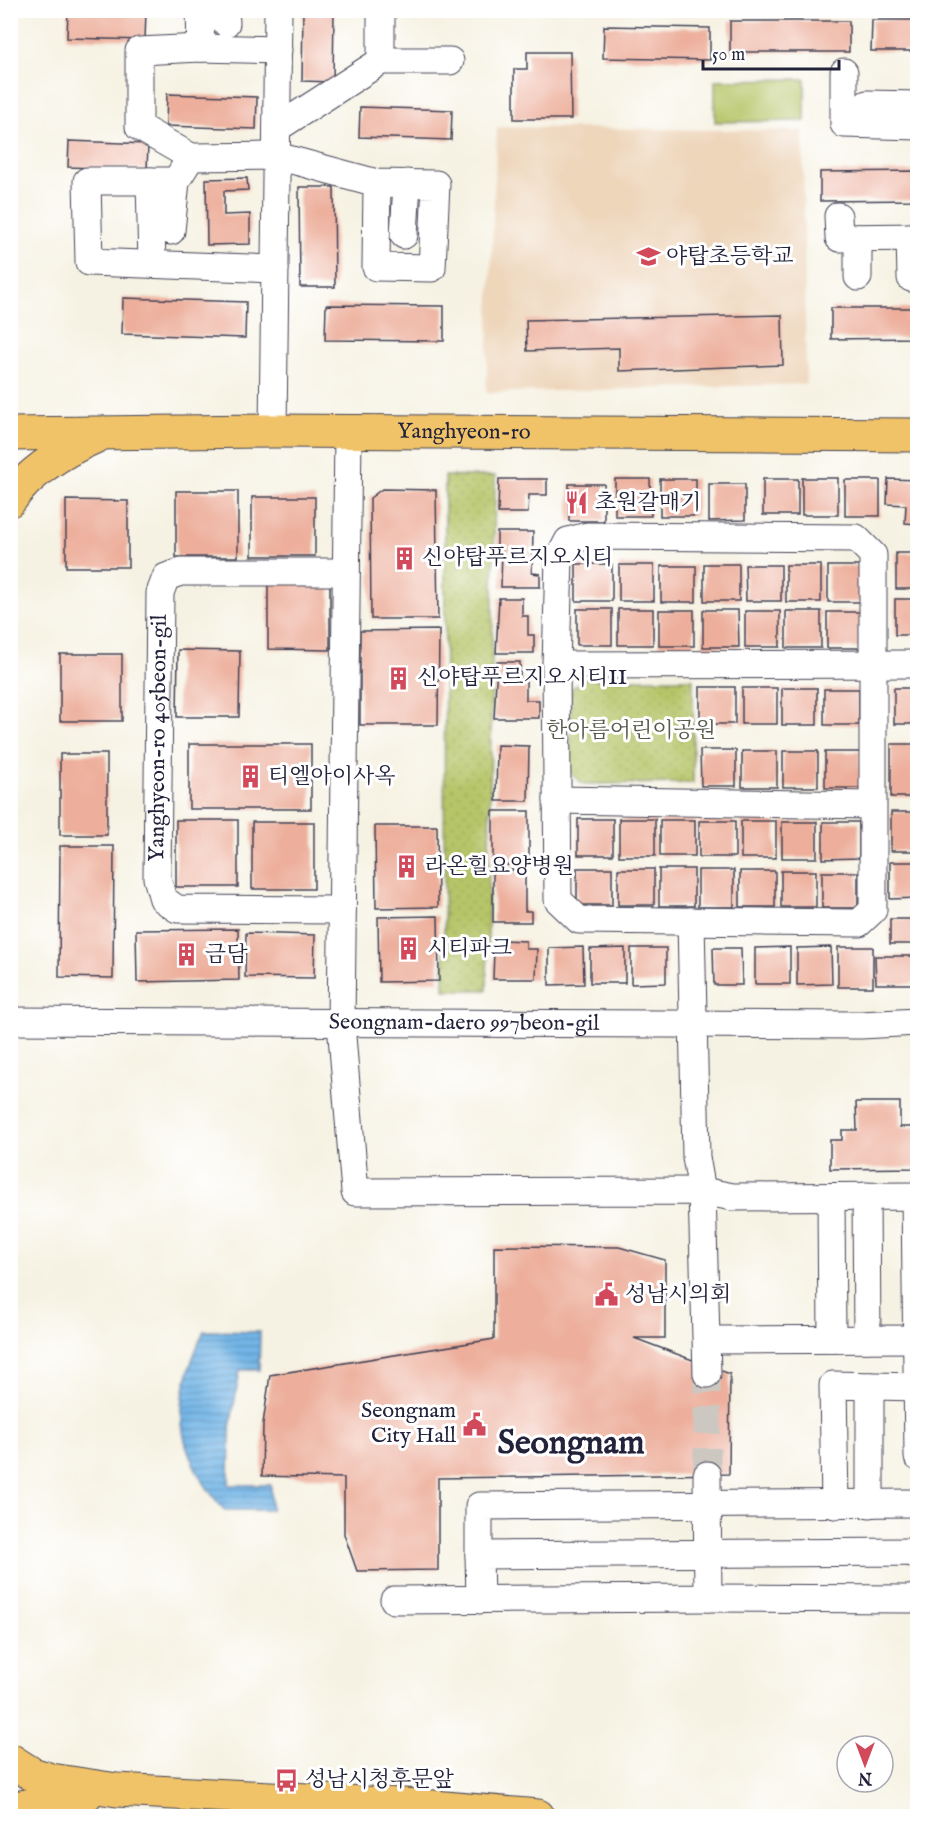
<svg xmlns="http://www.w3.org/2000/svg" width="928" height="1827" viewBox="0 0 928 1827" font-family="'IM FELL English','Noto Serif KR',serif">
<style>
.built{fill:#eed6bb}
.grass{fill:url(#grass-dots);stroke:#6c7452;stroke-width:1.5}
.pitch{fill:#b6c568;stroke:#6c7452;stroke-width:1.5}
.water{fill:url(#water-rules);stroke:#4a6c91;stroke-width:1.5}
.building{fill:#edaf9b}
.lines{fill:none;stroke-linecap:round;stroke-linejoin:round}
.minor-tunnel{stroke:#ccc8c1;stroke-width:27;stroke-dasharray:27 14;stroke-linecap:butt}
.minor-casing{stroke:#424154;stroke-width:29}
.major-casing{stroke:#424154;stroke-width:35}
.minor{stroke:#fff;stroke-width:27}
.major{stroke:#f0c369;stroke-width:33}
.labels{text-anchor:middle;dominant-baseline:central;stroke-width:6;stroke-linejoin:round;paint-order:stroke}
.poi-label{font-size:22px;fill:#22223b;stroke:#fff;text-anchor:start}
.street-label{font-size:22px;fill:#22223b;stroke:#fff}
.park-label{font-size:22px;fill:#565b4b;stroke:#fff}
.town-label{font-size:34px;font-weight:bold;fill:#22223b;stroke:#fff}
</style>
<defs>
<pattern id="grass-dots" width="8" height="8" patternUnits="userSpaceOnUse" patternTransform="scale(1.5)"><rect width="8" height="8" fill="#b6c568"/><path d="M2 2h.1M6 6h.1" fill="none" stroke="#9ca95b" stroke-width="1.8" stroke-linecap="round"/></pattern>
<pattern id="water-rules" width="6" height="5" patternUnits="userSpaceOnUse" patternTransform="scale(1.5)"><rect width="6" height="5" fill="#72b5e7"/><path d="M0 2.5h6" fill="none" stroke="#5d93bc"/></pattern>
</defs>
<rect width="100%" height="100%" fill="#fff"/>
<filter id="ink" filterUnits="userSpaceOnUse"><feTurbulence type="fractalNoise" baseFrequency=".0167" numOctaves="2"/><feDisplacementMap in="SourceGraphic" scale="12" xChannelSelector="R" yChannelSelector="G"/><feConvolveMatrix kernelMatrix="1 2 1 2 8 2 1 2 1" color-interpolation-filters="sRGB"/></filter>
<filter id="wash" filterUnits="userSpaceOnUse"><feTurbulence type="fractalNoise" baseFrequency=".008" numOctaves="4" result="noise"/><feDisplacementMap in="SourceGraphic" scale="24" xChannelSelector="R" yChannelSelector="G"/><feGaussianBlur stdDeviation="1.35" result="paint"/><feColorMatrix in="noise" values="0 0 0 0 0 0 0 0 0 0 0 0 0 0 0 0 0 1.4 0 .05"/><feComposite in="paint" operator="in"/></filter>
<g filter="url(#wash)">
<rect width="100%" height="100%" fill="#f6f2e3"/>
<path class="built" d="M497,127L803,131L806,384L486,393Z"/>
<g class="grass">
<path d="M445,476H495L487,990H444Z"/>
<path d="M584,679H693V783L583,784L570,773L571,689Z"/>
</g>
<path class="pitch" d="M805,79V121L715,122V80Z"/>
<path class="water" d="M204,1331L260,1332L259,1370H240L230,1427L229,1485H271V1510H224C172,1449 171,1402 204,1331Z"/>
<g id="blocks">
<g class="building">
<path d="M68,10H146L145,40L67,38Z"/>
<path d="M303,10H334L333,82L302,81Z"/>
<path d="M872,20H918V51H871Z"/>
<rect x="730" y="21" width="119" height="31"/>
<path d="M604,26L710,28V60L603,58Z"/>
<path d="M527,52H570L571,119H514V69H527Z"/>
<path d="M167,94L257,97L256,129L166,126Z"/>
<path d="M360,107L452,110L451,140L359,137Z"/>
<path d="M69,141L148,144L147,170L68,167Z"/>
<path d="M918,171V200L820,201V172Z"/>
<path d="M247,178L248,190L224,191V215L250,214V244L207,245L206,179Z"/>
<path d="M299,187H334L335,287H300Z"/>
<path d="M123,298L246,302L245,338L122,334Z"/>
<path d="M326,305L444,306V341L325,340Z"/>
<path d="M831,308H918V338L831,339Z"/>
<path d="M782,315L783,365L619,371V348L527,351L526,320Z"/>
<rect x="802" y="478" width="36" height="37"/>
<path d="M499,479H547V495H529L528,513H498Z"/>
<path d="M615,479H650L651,516H615Z"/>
<rect x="660" y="479" width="36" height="37"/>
<rect x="763" y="479" width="35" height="36"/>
<path d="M888,479L918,480V524L905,523L906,505L887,504Z"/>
<rect x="845" y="480" width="35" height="36"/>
<rect x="569" y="484" width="35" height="37"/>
<path d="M709,484H745V520L709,521Z"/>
<path d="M382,489L436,490L438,619H371L370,498Z"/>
<rect x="176" y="491" width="62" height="66"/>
<rect x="252" y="497" width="63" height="59"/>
<path d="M66,500L128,501V567H66Z"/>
<path d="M497,532H533L532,573L540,574V587H501L502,549H497Z"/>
<rect x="896" y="553" width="22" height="36"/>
<rect x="576" y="564" width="36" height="37"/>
<rect x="704" y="564" width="35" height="37"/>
<rect x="619" y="565" width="35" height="36"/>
<path d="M745,565H781V601H746Z"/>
<rect x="786" y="565" width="35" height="37"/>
<rect x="661" y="566" width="35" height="36"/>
<rect x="828" y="566" width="35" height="36"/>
<path d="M268,583H330V650L268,649Z"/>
<path d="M499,598H522V616H528V635H534V653H496Z"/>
<rect x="895" y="599" width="23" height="36"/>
<rect x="577" y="609" width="35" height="36"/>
<rect x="618" y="609" width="35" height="36"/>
<rect x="659" y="610" width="35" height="36"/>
<path d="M703,610H738L739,647H703Z"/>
<rect x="745" y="611" width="35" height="36"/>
<rect x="786" y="611" width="35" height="37"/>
<rect x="827" y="612" width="35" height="36"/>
<path d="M439,630L438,725H360V631Z"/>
<path d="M178,650L240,651L239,717H177Z"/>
<rect x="60" y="654" width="62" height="67"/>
<path d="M497,662H520V681H526V700H539V718H494Z"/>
<rect x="700" y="687" width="35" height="37"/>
<rect x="742" y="688" width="35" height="36"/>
<rect x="782" y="688" width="35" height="37"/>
<rect x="894" y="688" width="24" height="36"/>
<rect x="824" y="689" width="35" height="36"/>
<rect x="189" y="744" width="122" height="65"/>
<rect x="891" y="744" width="27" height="53"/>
<path d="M497,745L529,746L528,801H496Z"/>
<path d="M700,750H736V786H701Z"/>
<rect x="742" y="751" width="35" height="36"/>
<rect x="783" y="751" width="35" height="36"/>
<rect x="825" y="752" width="35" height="36"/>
<rect x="60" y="754" width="47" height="81"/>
<rect x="493" y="811" width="36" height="54"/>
<rect x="891" y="812" width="27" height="39"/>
<rect x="578" y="819" width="35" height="36"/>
<rect x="619" y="819" width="36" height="37"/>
<rect x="176" y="820" width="62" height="67"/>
<rect x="660" y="820" width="35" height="36"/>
<rect x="699" y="821" width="36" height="36"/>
<rect x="741" y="821" width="35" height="37"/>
<rect x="252" y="822" width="62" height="67"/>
<rect x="782" y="822" width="35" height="36"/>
<path d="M823,822H859V858L823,859Z"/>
<path d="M375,826H437L438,907L376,908Z"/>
<path d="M60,846H114L113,978L59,977Z"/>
<path d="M890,862H918V898L890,899Z"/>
<rect x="577" y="868" width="35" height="37"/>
<rect x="618" y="869" width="36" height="36"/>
<rect x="659" y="869" width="35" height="37"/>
<path d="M493,870H525V911H531V922H493Z"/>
<rect x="698" y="870" width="36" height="37"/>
<rect x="740" y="871" width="35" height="36"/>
<rect x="781" y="871" width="35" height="36"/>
<rect x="822" y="872" width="36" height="36"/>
<path d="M438,916L439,981L379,982L378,917Z"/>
<rect x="890" y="919" width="28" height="25"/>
<path d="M238,929L239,980L137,982L136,930Z"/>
<path d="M246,933L315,935L314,978L245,977Z"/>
<path d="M500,940L526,941V949H537L536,979H493L494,951H500Z"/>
<path d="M583,947L584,984L549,985V948Z"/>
<path d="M790,947V984H755V948Z"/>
<path d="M831,947L832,984L797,985V948Z"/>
<rect x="838" y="947" width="35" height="40"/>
<path d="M625,948V983H590V949Z"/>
<path d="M631,948H666V983L631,984Z"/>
<path d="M713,948H741L742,985H714Z"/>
<path d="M875,956H918V980L911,984H876Z"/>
<path d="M856,1102H900V1127H918V1168L830,1169V1140H842V1130H857Z"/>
<path d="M494,1246L619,1247L665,1260V1338H634L730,1374L729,1474L438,1478V1570L357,1571L344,1534V1478L262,1476L263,1424L270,1375L494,1339Z"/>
</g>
</g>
</g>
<g filter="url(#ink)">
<use href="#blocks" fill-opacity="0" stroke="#424154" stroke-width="1.5"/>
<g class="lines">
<path class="minor-tunnel" d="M707,1475V1374"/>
<defs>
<g id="minor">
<path d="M200,10L201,48"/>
<path d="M225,10L226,23"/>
<path d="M381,10V61"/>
<path d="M278,50L201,48L139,51V127L191,157L277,156L377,183L376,267L432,268L436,184L377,183"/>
<path d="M844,72V124L918,126"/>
<path d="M867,104L918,105"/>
<path d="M277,128L381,61H450"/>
<path d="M191,157L176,181H87L89,262L275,269"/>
<path d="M150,181L152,264"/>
<path d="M838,216L839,238L918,237"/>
<path d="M171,231L176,181"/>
<path d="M404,235L407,183"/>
<path d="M910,237L911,278"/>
<path d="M858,238V277"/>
<path d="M273,431L278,10"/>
<path d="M348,433L341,1024L355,1192L702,1191L733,1197L915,1196L918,1457"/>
<path d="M587,536L856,538L873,555V910L859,923L579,920L558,900L556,665L559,558L568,541Z"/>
<path d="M556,665L918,664"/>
<path d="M557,800L872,805"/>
<path id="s1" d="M342,910L177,909L163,899L157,878L160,593L166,577L181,572H346"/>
<path d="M691,921L696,1157L702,1191L707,1374"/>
<path id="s2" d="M10,1021L861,1025L918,1022"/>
<path d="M866,1196L867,1339"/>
<path d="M831,1197L832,1339"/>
<path d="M707,1340L917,1339"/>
<path d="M870,1386V1504"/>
<path d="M835,1505L833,1385L917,1387"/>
<path d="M479,1555V1506L918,1503"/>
<path d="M708,1598L912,1599L918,1596"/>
<path d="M394,1600L708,1598L707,1475"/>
<path d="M480,1600L479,1555L910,1552L918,1556"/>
</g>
<g id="major">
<path id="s3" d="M10,434L273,431L918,435"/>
<path d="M10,500C31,470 65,450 97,436"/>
<path d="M10,1760L32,1774L51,1780L117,1790L422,1806L538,1816"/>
<path d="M10,1809L86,1795"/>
</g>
</defs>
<use href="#minor" class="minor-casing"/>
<use href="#major" class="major-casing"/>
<use href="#minor" class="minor"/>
<use href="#major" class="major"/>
</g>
</g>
<defs>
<symbol id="school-bare" viewBox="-9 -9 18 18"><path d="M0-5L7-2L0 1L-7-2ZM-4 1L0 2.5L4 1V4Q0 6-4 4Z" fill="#d1495b" stroke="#fff" stroke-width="2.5" paint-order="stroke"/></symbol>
<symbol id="restaurant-bare" viewBox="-9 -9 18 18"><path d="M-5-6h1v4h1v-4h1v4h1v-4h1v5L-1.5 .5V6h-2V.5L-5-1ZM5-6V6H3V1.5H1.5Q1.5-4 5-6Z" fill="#d1495b" stroke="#fff" stroke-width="2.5" paint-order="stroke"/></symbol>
<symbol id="building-bare" viewBox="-9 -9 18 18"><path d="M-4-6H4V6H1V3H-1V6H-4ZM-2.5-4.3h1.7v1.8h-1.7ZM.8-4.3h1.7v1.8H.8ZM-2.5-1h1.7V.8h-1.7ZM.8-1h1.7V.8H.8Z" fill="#d1495b" stroke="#fff" stroke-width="2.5" paint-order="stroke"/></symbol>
<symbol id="civic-bare" viewBox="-9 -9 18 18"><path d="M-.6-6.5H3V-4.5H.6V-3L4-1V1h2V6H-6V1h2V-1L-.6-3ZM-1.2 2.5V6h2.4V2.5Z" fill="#d1495b" stroke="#fff" stroke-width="2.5" paint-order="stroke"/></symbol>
<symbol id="bus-bare" viewBox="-9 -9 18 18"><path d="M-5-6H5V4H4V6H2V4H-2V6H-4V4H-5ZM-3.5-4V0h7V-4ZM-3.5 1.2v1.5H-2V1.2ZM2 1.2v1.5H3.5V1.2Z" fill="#d1495b" stroke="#fff" stroke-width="2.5" paint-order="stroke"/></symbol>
</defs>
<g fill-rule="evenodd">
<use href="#school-bare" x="632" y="240" width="33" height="33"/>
<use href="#restaurant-bare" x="560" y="486" width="33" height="33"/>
<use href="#building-bare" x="388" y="542" width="33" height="33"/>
<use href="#building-bare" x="382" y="662" width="33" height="33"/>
<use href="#building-bare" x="234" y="760" width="33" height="33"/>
<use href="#building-bare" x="390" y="850" width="33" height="33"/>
<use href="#building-bare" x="392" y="932" width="33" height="33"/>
<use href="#building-bare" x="170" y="938" width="33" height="33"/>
<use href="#civic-bare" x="590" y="1278" width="33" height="33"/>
<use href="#civic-bare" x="458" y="1408" width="33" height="33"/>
<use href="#bus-bare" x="270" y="1764" width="33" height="33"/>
</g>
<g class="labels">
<g class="poi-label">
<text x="666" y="257">야탑초등학교</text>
<text x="595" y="503">초원갈매기</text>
<text x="422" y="558">신야탑푸르지오시티</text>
<text x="417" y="678">신야탑푸르지오시티II</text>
<text x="268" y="777">티엘아이사옥</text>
<text x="425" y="867">라온힐요양병원</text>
<text x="427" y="949">시티파크</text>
<text x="205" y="955">금담</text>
<text x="625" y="1295">성남시의회</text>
<text x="456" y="1411" text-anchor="end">Seongnam<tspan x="456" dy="25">City Hall</tspan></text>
<text x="305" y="1780">성남시청후문앞</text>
</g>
<g class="street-label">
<text stroke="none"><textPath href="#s3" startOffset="454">Yanghyeon-ro</textPath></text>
<text stroke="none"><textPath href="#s1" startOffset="344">Yanghyeon-ro 405beon-gil</textPath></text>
<text stroke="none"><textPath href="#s2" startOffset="454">Seongnam-daero 997beon-gil</textPath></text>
</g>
<g class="park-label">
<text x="631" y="731">한아름어린이공원</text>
</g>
<g class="town-label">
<text x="571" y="1443">Seongnam</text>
</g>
</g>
<rect width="928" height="1827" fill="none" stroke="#fff" stroke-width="36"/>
<g transform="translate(865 1764) rotate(180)"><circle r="28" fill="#ffffff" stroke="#a7a7b1" stroke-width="1.5"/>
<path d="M0-4.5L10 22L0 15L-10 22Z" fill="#d1495b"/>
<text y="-9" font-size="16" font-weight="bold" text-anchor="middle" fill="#22223b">N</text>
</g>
<path d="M703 60v9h136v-9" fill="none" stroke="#22223b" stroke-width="3"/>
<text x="712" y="60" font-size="18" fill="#22223b" stroke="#ffffff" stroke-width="4.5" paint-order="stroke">50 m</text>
</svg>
